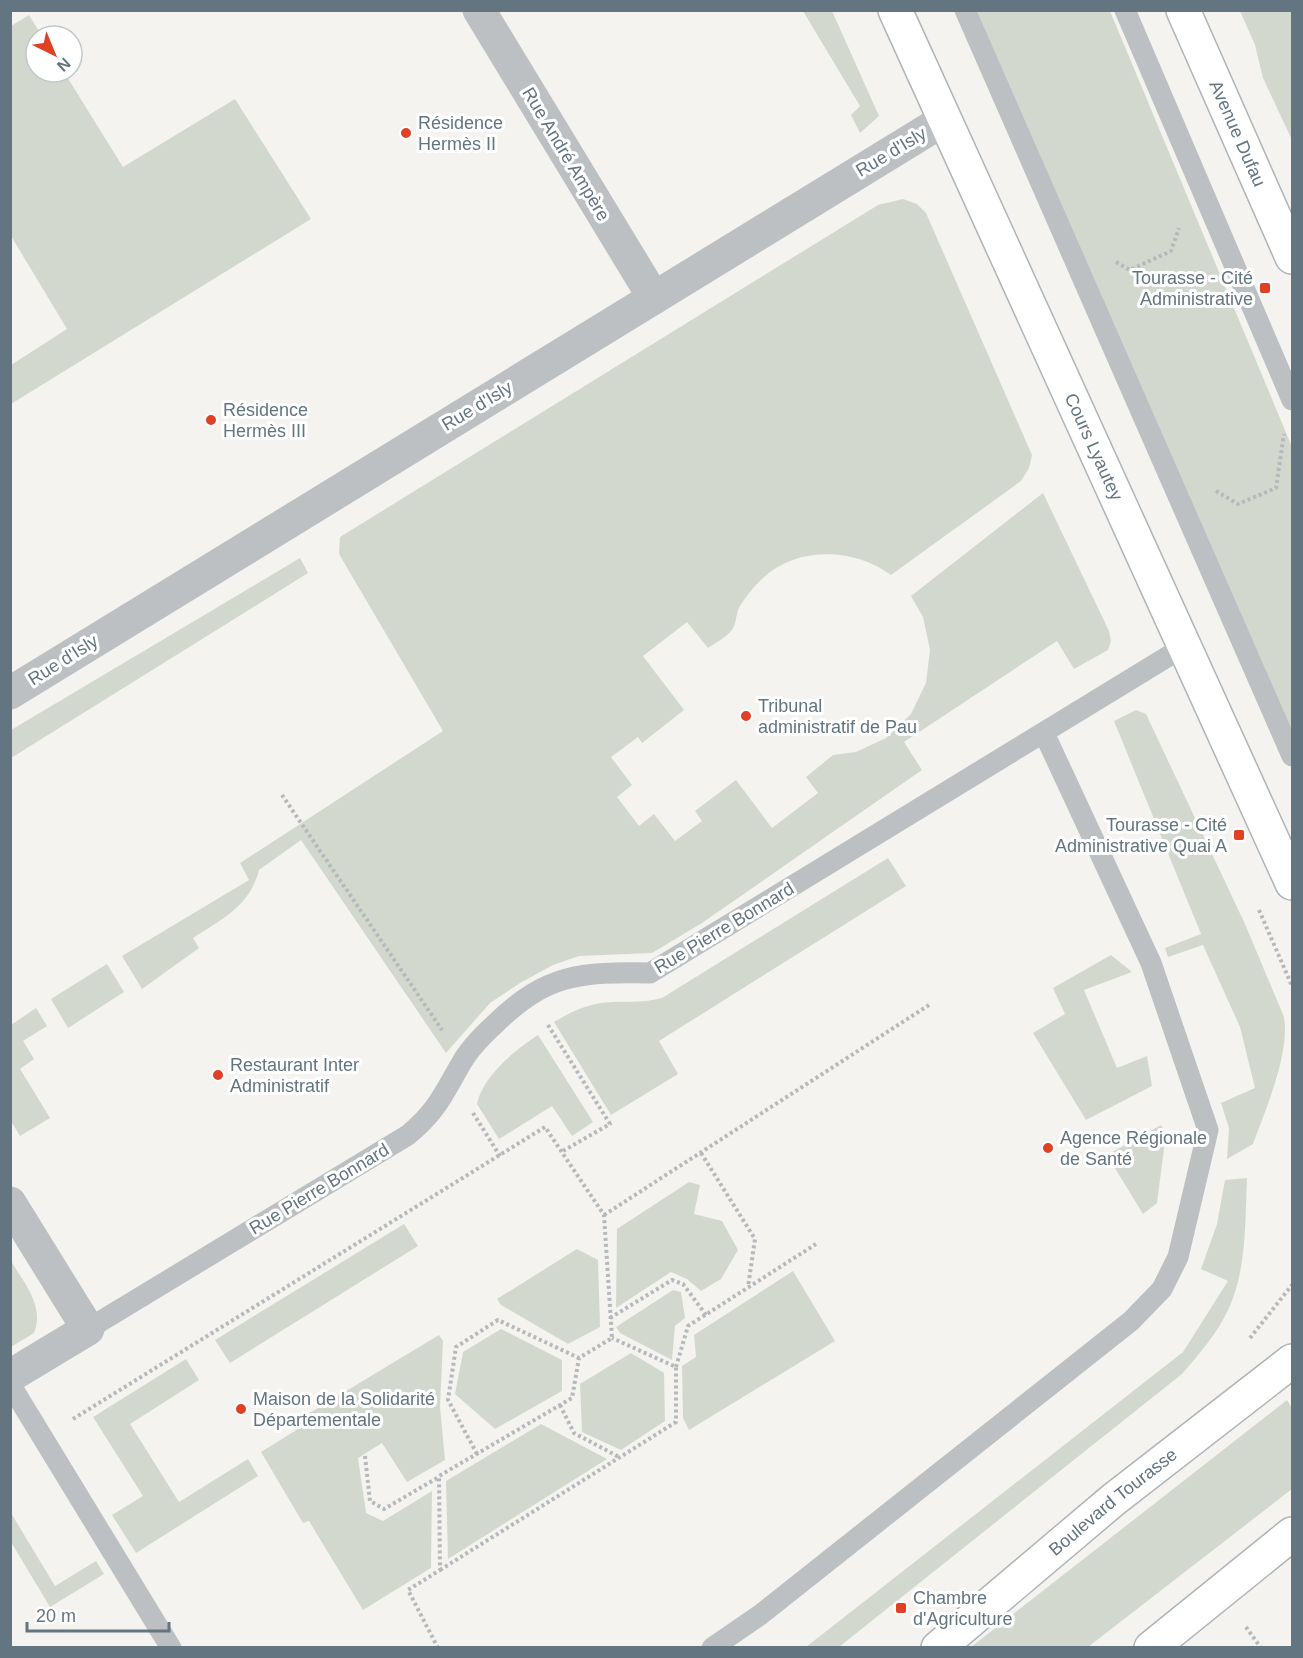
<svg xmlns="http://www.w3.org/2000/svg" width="1303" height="1658" viewBox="0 0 1303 1658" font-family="Arial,sans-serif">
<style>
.green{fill:#d3d8cf}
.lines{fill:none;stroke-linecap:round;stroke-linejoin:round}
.secondary-casing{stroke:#aeb4b8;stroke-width:36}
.path{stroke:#b6b9bb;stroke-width:4;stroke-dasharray:3 3;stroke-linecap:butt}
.service{stroke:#bcc0c3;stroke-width:21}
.minor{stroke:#bcc0c3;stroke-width:33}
.secondary{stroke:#fff;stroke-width:33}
.poi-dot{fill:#e04023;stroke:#fff;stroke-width:2}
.labels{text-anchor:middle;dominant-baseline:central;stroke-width:6;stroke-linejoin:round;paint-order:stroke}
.poi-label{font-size:18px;fill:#637580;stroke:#fff;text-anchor:start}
.street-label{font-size:18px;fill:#637580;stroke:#fff}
</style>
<rect width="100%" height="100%" fill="#f4f3ef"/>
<g class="green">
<path d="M803,11H832L879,116L860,133L851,115L860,106Z"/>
<path d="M973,11H1110L1292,447V731L1107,324Z"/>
<path d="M1240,11H1292V140L1263,78L1255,45Z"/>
<path d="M29,15L42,36H36V72H64L123,167L235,99L311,219L11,404V365L67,329L11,236V26Z"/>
<path d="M903,199L917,204L926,213L1032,455L1029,468L1021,481L891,575C852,546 790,546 757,584C750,591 742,602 738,610C736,616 736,623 733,628C729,636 715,643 708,648L687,622L643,656L684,710L642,743L638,737L611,757L632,785L617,797L639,826L654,814L675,841L702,821L695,811L736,780L772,828L818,793L806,777L833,755L856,752L886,738L911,714L926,683L930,650L923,617L911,596L1043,493L1109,631L1111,641L1108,650L1074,669L1057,641L904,742L922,770L702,923L652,953L579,956L553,965L520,983L490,1003L446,1053L301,840L259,870C250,906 222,919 193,938L199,948L142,989L122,956L249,880L240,863L443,731L339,554L340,537L878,205Z"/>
<path d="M300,558L308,573L11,758V730Z"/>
<path d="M1136,710L1146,714L1245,924L1284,1017C1290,1054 1266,1108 1253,1144L1227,1159L1229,1128L1221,1103L1255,1088L1240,1027L1203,945L1168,957L1165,948L1201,934L1114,721Z"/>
<path d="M888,858L906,886L659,1041L678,1074L611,1115L554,1022C569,1013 583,1006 601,1003C623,1000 640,1004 662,998Z"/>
<path d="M1111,955L1132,972L1084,990L1117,1068L1147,1056L1152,1086L1086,1120L1033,1033L1065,1014L1053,988Z"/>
<path d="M107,964L124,992L68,1028L51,999Z"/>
<path d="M36,1008L47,1026L23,1041L34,1059L20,1069L50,1118L20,1136L11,1121V1025Z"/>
<path d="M538,1035L593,1122L572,1136L552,1106L499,1139L477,1104C482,1077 516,1049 538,1035Z"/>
<path d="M1161,1125L1166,1133L1157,1203L1143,1214L1107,1155Z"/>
<path d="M1247,1178C1245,1221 1247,1270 1228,1310C1217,1334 1199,1354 1182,1374L839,1647H806L1183,1352L1228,1281L1201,1269L1217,1224L1225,1180Z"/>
<path d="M689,1182L700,1185L694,1214L722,1221L738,1250L721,1279L701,1291L687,1279L671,1272L616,1308L617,1229Z"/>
<path d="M404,1224L418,1246L230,1363L215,1340Z"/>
<path d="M577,1249L598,1260L600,1327L568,1344L501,1305L497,1299Z"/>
<path d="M11,1261C24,1283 45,1306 34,1333L11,1347Z"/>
<path d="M793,1271L835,1341L689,1430L683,1418L682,1366L696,1357L694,1335Z"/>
<path d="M673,1290L681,1292L685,1318L675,1326L672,1360L620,1333L616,1327Z"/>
<path d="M501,1329L562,1360V1391L495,1429L455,1394L463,1352Z"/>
<path d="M439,1335L443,1341L440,1407L445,1460L407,1482L382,1443L358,1458L366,1513L383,1521L432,1491L431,1568L363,1610L309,1521L303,1523L261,1452L306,1424L303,1417Z"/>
<path d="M631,1353L664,1373L665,1421L621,1450L582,1432L580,1384Z"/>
<path d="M186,1359L199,1380L130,1424L179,1502L248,1459L258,1476L136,1553L112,1515L143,1496L93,1417Z"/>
<path d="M1287,1400L1292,1408V1489L1088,1647H971Z"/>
<path d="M541,1424L607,1459L448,1559L446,1481Z"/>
<path d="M11,1513L55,1586L96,1561L104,1574L50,1607L11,1542Z"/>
</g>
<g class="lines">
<defs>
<g id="secondary">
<path id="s1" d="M895,10L1292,883"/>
<path id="s2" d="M1183,10L1292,257"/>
<path id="s3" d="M938,1648L1113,1500L1292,1361"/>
<path d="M1151,1648L1292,1534"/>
</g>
</defs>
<use href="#secondary" class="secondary-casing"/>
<g class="path">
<path d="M1116,262L1130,270L1171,251L1179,228"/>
<path d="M1216,491L1238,504L1276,488L1284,434"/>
<path d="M282,795L442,1030"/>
<path d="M1259,910L1292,986"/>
<path d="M548,1025L610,1124L561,1152"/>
<path d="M473,1113L500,1156"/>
<path d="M701,1153L755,1239L748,1287"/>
<path d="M604,1215L929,1005"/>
<path d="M610,1318L672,1280L683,1284L706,1315"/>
<path d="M1250,1338L1292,1285"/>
<path d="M676,1367L688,1326L816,1244"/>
<path d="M560,1405L574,1433L619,1457"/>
<path d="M73,1419L545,1127L604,1215L612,1338L579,1358L572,1398L439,1476L440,1570L408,1590L438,1648"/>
<path d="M477,1454L448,1400L456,1347L498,1320L579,1358"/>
<path d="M365,1456L370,1501L384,1509L439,1477"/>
<path d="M440,1570L676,1422V1367L612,1338"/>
<path d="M1246,1627L1261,1648"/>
</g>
<g class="service">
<path d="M965,10L1292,756"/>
<path d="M1125,10L1292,400"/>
<path d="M88,1329L408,1135C438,1110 443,1094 462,1062C470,1048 483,1035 495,1024C547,973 581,972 650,973L1185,646"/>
<path d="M10,1384L171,1648"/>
<path d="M712,1648L760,1615L1131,1321L1162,1289L1178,1257L1208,1130L1151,963L1044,733"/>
</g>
<g class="minor">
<path d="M479,10L654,298"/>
<path d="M10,693L944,120"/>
<path d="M10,1203L88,1329L10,1376"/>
</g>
<use href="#secondary" class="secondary"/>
</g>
<g class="poi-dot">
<circle cx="406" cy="133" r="6"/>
<rect x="1259" y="282" width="12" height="12" rx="3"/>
<circle cx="211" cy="420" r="6"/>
<circle cx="746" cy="716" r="6"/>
<rect x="1233" y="829" width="12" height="12" rx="3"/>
<circle cx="218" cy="1075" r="6"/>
<circle cx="1048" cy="1148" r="6"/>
<circle cx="241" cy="1409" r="6"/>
<rect x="895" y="1602" width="12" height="12" rx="3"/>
</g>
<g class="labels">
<g class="poi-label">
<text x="418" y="123">Résidence<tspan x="418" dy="21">Hermès II</tspan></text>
<text x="1253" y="278" text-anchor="end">Tourasse - Cité<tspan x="1253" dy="21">Administrative</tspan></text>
<text x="223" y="410">Résidence<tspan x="223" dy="21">Hermès III</tspan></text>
<text x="758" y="706">Tribunal<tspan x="758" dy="21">administratif de Pau</tspan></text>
<text x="1227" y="825" text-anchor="end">Tourasse - Cité<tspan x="1227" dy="21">Administrative Quai A</tspan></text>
<text x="230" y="1065">Restaurant Inter<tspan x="230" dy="21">Administratif</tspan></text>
<text x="1060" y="1138">Agence Régionale<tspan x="1060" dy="21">de Santé</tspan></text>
<text x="253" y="1399">Maison de la Solidarité<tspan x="253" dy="21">Départementale</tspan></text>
<text x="913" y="1598">Chambre<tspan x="913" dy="21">d'Agriculture</tspan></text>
</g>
<g class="street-label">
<text stroke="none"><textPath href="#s2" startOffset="135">Avenue Dufau</textPath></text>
<text transform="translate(891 152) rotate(-31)">Rue d'Isly</text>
<text transform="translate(566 154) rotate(59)">Rue André Ampère</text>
<text transform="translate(477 406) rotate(-31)">Rue d'Isly</text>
<text stroke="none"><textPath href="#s1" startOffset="480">Cours Lyautey</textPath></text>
<text transform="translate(63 660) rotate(-32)">Rue d'Isly</text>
<text transform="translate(724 928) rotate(-31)">Rue Pierre Bonnard</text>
<text transform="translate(319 1189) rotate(-31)">Rue Pierre Bonnard</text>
<text stroke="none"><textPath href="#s3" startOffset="228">Boulevard Tourasse</textPath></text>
</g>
</g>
<rect width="1303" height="1658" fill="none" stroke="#637580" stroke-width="24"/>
<g transform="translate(54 54) rotate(137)"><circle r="28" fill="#ffffff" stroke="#c1c8cc" stroke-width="1.5"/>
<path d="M0-4.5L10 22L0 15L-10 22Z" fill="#e04023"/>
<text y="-9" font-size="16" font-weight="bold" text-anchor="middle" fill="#637580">N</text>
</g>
<path d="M27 1622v9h142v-9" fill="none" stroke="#637580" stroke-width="3"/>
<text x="36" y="1622" font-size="18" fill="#637580" stroke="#ffffff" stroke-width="4.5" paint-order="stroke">20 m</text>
</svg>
